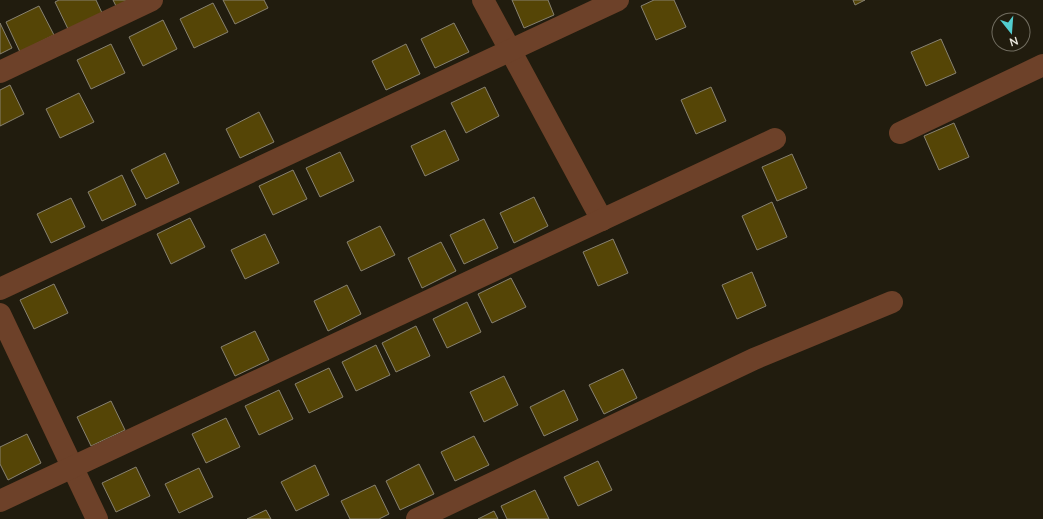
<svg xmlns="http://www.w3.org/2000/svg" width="1043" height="519" viewBox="0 0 1043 519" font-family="Lato,sans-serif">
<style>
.building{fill:#554506;stroke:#888271}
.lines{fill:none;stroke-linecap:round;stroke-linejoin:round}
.minor{stroke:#6d4129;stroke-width:22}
</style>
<rect width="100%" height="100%" fill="#211c0e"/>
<g class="building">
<path d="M59,0H96L103,15L69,31L55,2Z"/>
<path d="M113,0H129L116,6Z"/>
<path d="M223,0H264L268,8L235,24Z"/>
<path d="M512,0H548L554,15L524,28Z"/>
<path d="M654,0H674L686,27L656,40L641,6Z"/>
<path d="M853,0H865L855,5Z"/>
<path d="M213,3L228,32L194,48L180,19Z"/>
<path d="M39,6L54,35L20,52L6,22Z"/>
<path d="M163,20L177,49L143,66L129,37Z"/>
<path d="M0,23L12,48L0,54Z"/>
<path d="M454,23L469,52L435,68L421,39Z"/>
<path d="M941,39L956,73L926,86L911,52Z"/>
<path d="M111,44L125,73L91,89L77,60Z"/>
<path d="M406,44L420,74L386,90L372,61Z"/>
<path d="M10,85L24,114L0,126V90Z"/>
<path d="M485,87L499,116L466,133L451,103Z"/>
<path d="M711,87L726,121L696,134L681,100Z"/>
<path d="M79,93L94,122L60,138L46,109Z"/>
<path d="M259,112L274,142L240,158L226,129Z"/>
<path d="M954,123L969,157L939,170L924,136Z"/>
<path d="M445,130L459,160L425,176L411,146Z"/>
<path d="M340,152L354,181L320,197L306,168Z"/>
<path d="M165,153L179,183L146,199L131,170Z"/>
<path d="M792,154L807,188L777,201L762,167Z"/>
<path d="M293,170L307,199L273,215L259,186Z"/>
<path d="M122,175L136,205L102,221L88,192Z"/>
<path d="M534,197L548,226L514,243L500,213Z"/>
<path d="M71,198L85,227L51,243L37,214Z"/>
<path d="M772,202L787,237L757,250L742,216Z"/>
<path d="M190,218L205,247L171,264L157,234Z"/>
<path d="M484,219L498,248L464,264L450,235Z"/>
<path d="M380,226L395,255L361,271L347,242Z"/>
<path d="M265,234L279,263L245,279L231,250Z"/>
<path d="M613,239L628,273L598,286L583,252Z"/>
<path d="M441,242L456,271L422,288L408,258Z"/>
<path d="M752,272L766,306L737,319L722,285Z"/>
<path d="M511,278L526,307L492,323L478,294Z"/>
<path d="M54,284L68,313L34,329L20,300Z"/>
<path d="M347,285L361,314L328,331L314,301Z"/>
<path d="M467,302L481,332L447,348L433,319Z"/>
<path d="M416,326L430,356L396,372L382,343Z"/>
<path d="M255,331L269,360L235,376L221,347Z"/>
<path d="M376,345L390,375L356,391L342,362Z"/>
<path d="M329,368L343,397L309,413L295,384Z"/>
<path d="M623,369L637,398L604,414L589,385Z"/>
<path d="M504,376L518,405L484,422L470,392Z"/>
<path d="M279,390L293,419L259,435L245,406Z"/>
<path d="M564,390L578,420L544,436L530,407Z"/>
<path d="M111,401L125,430L91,446L77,417Z"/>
<path d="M226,418L240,447L206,463L192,434Z"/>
<path d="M27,434L41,463L8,480L0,464V447Z"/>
<path d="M474,436L489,465L455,481L441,452Z"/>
<path d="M598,461L612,490L578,506L564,477Z"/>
<path d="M419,464L434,494L400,510L386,481Z"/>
<path d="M315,465L329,495L296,511L281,482Z"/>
<path d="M136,467L150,496L116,512L102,483Z"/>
<path d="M199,468L213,497L179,513L165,484Z"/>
<path d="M375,485L389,514L379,519H350L341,501Z"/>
<path d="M535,490L549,519H507L501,506Z"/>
<path d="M266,510L271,519H247Z"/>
<path d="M494,511L498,519H478Z"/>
</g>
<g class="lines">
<g class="minor">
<path d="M483,0L602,220"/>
<path d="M0,72L152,0"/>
<path d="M900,133L1043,65"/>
<path d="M0,289L618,0"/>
<path d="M0,314L97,519"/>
<path d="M0,501L775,139"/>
<path d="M417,519L754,359L892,302"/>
</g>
</g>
<g transform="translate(1011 32) rotate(163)"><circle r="19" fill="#211c0e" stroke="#716d60"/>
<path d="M0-3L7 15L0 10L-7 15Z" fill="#52cdcf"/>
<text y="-6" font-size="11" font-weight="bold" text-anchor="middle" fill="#e9e6dc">N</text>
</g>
</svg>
